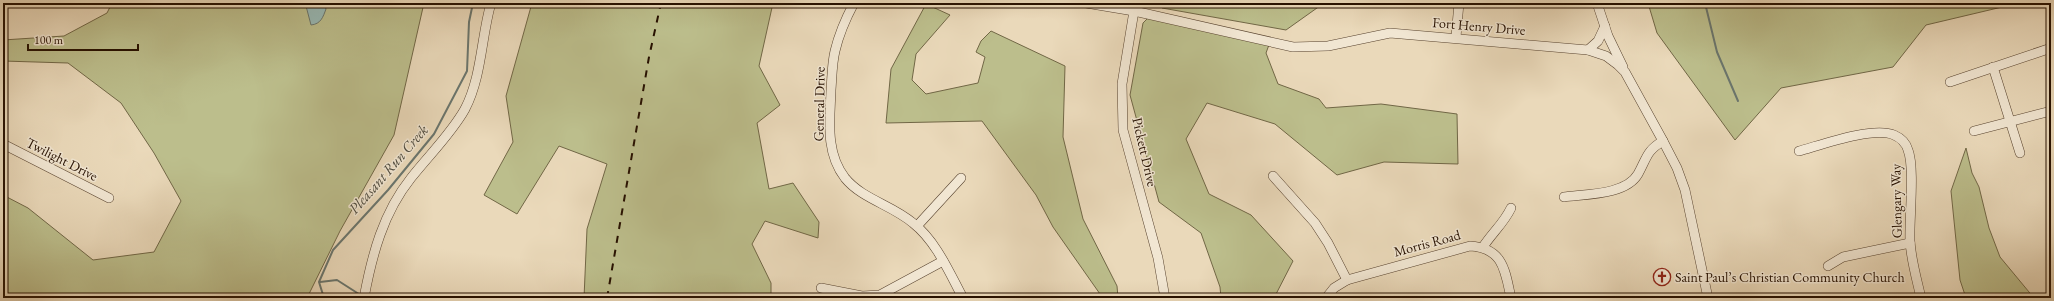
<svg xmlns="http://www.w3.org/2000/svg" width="2054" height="301" viewBox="0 0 2054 301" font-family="'EB Garamond',serif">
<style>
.green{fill:#bcbe8c;stroke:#716746}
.water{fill:#98b9b5;stroke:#6a756d}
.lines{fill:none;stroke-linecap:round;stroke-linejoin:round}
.stream{stroke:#6a756d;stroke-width:2}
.minor-casing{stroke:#57422e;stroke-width:10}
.minor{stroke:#f1e6d2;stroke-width:9}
.rail{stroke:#261000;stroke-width:2;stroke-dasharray:7 7;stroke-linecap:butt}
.labels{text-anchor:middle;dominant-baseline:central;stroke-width:3;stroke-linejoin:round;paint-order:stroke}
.street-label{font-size:14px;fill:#261000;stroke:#f1e6d2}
.poi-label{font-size:14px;fill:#261000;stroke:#f1e6d2;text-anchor:start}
.water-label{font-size:15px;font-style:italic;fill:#4e4b3f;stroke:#f1e6d2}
</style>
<rect width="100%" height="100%" fill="#ead9ba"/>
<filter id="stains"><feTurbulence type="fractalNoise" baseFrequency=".005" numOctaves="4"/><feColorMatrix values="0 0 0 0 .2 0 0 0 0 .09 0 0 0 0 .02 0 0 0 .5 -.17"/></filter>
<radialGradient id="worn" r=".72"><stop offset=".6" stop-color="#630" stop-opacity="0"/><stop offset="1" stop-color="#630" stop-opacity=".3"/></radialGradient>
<g class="green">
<path d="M112,3H424L394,135L340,231L307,298H3V195L28,208L93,260L154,252L181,201L154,153L121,103L68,63L3,61V40L64,36L107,13Z"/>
<path d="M532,3H773L759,66L780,105L757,123L769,189L793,183L819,222L818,238L765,221L752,244L771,283V298H584L587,229L607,164L559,146L517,214L484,195L513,142L506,96Z"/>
<path d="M1160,3H1324L1286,30L1162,8Z"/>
<path d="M1648,3H2019L1926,25L1893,67L1781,88L1735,140L1657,33Z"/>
<path d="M926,4L950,15L916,54L912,80L926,94L978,83L985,57L976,52L981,41L991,31L1065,66L1063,137L1083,219L1117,286L1118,298H1100V294L1053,227L1036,195L982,121L886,123L891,69Z"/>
<path d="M1151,15L1270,42L1266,53L1278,84L1319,99L1326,108L1381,104L1457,114L1458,164L1384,162L1337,175L1275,124L1207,103L1186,139L1209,194L1251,215L1293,261L1274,298H1221L1220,287L1201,233L1159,202L1130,95L1143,23Z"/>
<path d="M1966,148L1972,173L1979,187L1989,228L2000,257L2034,298H1966L1960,280L1951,191Z"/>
</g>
<path class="water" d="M309,3H324L326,9C323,17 321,24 311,25L306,6Z"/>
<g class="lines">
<g class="stream">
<path d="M1705,3L1717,52L1738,101"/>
<path d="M320,282L337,280L362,296"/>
<path d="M324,298L319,282L333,250L388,190L434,134L467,71L469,22L473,3"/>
</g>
<defs>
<g id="minor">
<path d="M854,3C846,18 839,34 835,51C832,63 832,77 831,90C830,120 825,152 845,178C862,199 892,205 913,223C936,241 949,272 963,298"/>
<path d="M1086,3L1134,11L1293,47L1328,46L1390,33L1576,49L1588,50L1606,56L1618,65L1625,72L1663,141L1677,168L1685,190L1708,298"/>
<path d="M1597,3L1608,36L1623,67"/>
<path d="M1134,11L1122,84L1123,130L1158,258L1165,298"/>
<path d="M1456,37L1459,3"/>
<path d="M1588,50L1598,41L1605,26"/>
<path d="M1993,67L2020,153"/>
<path d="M1950,82L2051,48"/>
<path d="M1974,131L2051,111"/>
<path d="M3,144L109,198"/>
<path d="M1799,151C1821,145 1873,126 1894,135C1901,138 1906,143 1908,150C1915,168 1909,219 1910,241C1911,260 1917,280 1921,298"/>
<path d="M1273,176L1315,223L1328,243L1347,280"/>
<path d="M1564,197C1586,194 1626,195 1638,174C1647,158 1646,151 1663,141"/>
<path d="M917,226L961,178"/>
<path d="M1483,247C1492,233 1504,223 1511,208"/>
<path d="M1828,266L1843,257L1910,243"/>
<path d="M821,288L862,296L880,295L943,261"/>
<path d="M364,298C372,255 383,213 411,178C429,155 451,134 465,109C482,76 481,38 491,3"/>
<path d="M1326,298L1334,288L1347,280L1470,246C1503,248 1505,270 1511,298"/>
</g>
</defs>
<use href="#minor" class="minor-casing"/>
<use href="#minor" class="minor"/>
<path class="rail" d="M607,298L649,57L661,3"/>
</g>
<defs>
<symbol id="church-ring" viewBox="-11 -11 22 22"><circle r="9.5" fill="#f1e6d2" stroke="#8f2418" stroke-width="1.5"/><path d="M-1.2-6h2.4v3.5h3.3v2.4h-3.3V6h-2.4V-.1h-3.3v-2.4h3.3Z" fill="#8f2418"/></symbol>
</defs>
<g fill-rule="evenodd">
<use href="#church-ring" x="1652" y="267" width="20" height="20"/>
</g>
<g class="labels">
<g class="street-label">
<text transform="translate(1479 26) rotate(5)">Fort Henry Drive</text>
<text transform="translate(819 104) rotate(-89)">General Drive</text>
<text transform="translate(1145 152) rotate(77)">Pickett Drive</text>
<text transform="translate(62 159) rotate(27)">Twilight Drive</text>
<text transform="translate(1896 201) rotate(-91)">Glengary Way</text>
<text transform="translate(1427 243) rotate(-15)">Morris Road</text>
</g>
<g class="poi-label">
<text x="1675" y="277">Saint Paul’s Christian Community Church</text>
</g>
<g class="water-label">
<text transform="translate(388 169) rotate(-49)">Pleasant Run Creek</text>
</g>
</g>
<rect width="2054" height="301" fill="none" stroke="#ead9ba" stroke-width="16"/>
<rect x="4" y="4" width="2046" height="293" fill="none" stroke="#261000" stroke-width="2"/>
<rect x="8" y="8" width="2038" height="285" fill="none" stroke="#261000"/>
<path d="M28 44v6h110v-6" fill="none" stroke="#261000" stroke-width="2"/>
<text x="34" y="44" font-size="12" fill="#261000" stroke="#f1e6d2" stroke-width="3" paint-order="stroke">100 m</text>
<rect width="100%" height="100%" filter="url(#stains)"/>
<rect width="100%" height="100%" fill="url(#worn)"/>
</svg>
